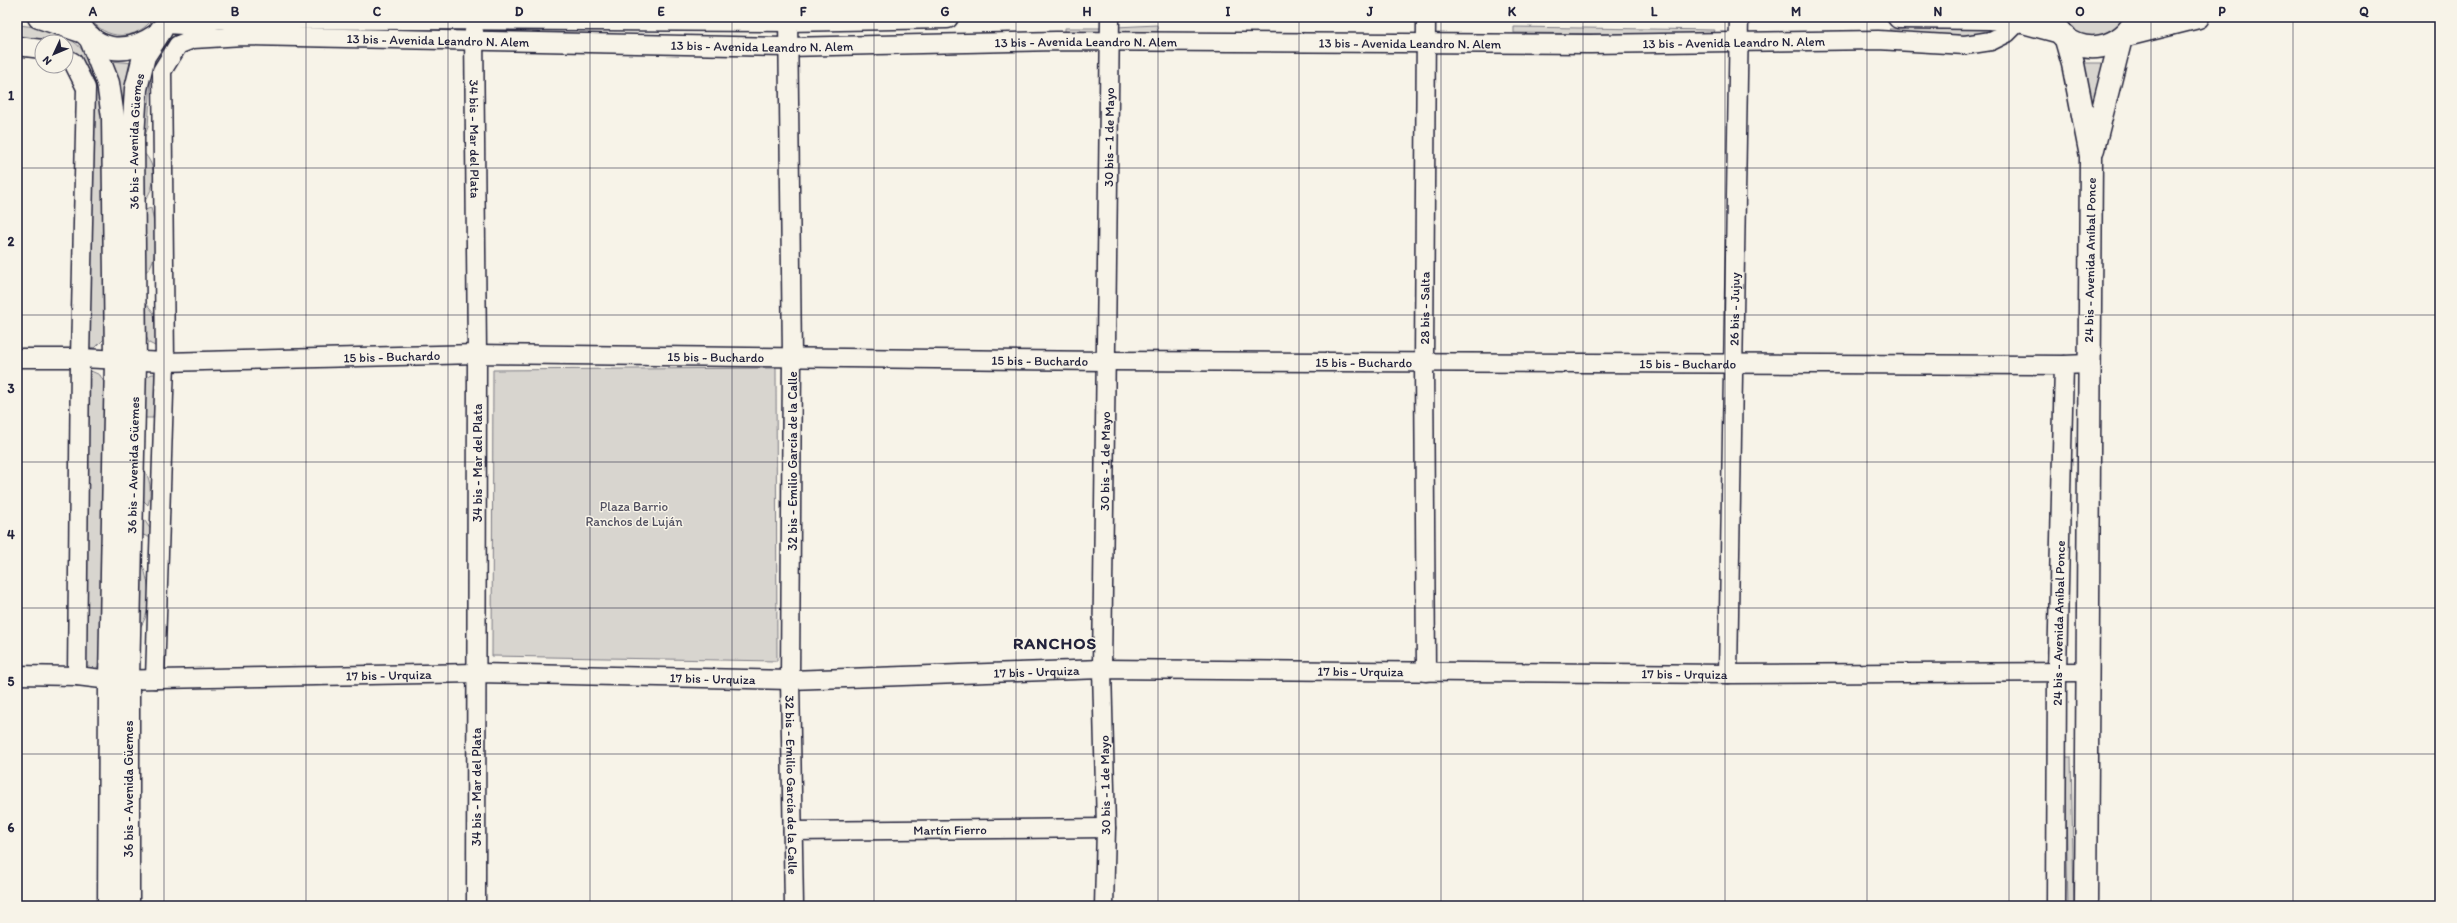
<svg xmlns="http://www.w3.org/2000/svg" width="2457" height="923" viewBox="0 0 2457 923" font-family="Itim,sans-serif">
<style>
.green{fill:#d8d5cf;stroke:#7d7c85}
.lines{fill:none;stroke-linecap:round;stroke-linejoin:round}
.minor-casing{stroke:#22223b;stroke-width:21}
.tertiary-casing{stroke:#22223b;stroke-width:25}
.secondary-casing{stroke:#22223b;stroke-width:25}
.minor{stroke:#f7f3e8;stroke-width:18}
.tertiary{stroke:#f7f3e8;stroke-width:22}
.secondary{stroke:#f7f3e8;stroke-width:22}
.grid{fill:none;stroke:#22223b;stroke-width:1;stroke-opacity:0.55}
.labels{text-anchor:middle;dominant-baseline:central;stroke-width:3;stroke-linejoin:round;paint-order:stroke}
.street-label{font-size:13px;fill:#22223b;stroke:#f7f3e8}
.park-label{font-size:13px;fill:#504f60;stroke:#f7f3e8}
.district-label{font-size:17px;font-weight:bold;letter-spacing:1px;fill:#22223b;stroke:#f7f3e8}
.neatline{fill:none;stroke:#22223b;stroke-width:1.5}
.grid-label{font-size:13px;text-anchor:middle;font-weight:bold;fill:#22223b}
</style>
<rect width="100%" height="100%" fill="#f7f3e8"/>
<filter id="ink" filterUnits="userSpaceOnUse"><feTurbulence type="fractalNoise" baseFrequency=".025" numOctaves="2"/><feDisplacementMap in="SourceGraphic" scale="8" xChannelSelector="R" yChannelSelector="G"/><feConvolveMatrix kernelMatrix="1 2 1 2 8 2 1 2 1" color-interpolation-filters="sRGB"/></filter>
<g filter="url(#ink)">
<g class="green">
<path d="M89,17H154C137,42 105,41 89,17Z"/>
<path d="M2061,17H2126C2121,22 2116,30 2110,33C2092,44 2071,33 2061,17Z"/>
<path d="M17,25C82,30 95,54 104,115L106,337L95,348L84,346L92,92L69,50L66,49V42L17,38Z"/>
<path d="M1157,25L1158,34L1116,35V27Z"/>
<path d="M1514,27L1715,30L1713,35L1514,33Z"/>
<path d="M1065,28H1103L1104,36L1065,37Z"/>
<path d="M1937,28L1998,30C1965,39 1929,36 1896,35L1889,29Z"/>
<path d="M111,61L133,63L125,116L122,117L109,63Z"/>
<path d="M2081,63H2108L2093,119Z"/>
<path d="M147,78L151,80L148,127L144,138Z"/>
<path d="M143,152C158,167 156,187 143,203Z"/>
<path d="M151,208C155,225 159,251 150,267C148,270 144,274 141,276L142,211Z"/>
<path d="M141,297L154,313L157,347L149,343L144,332Z"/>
<path d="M776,368L777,661L492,656L493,370Z"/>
<path d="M91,371L100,375L107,388L100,663L94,672L85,674L86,381Z"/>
<path d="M152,374H161L153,418H143L146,377Z"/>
<path d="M142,466C151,479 152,490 148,505L141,498Z"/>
<path d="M139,512L151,530V538L138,533Z"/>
<path d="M140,559C150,581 154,609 139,629Z"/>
<path d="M2065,757H2071L2074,906H2068Z"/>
</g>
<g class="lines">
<defs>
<g id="minor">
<path id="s1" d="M788,17L792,356L790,680L794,906"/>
<path id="s2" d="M474,31L477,354L476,906"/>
<path d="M17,46L42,49"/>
<path d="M66,58L73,62L86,88L80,358L77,676"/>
<path id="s3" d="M17,358H80L165,362L477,354L1106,361L2064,365"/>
<path id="s4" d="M1426,672L1424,363L1426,17"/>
<path id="s5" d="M1728,674L1739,17"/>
<path id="s6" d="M17,675L77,676L110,680L477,673L790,680L1102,669L1728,674L2087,672"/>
<path id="s7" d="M155,679L165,362L162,71L178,45L193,39L243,36L787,47L1056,41L1590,44L1878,40L1965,45L1991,41L2007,33L2019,21"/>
<path id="s8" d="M793,831L1106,828"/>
<path id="s9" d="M1104,906L1106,828L1102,669L1110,17"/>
<path id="s10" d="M2056,906L2057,671L2064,365L2088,364"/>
</g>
<path id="tertiary" d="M2126,35L2198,17"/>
<g id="secondary">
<path d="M39,17L84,32"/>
<path d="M76,17C91,54 127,56 157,35"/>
<path d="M1899,17L1990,18L2019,21L2060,32"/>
<path d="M166,22L183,23L222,17L787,20L947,17"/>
<path d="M2058,30C2079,59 2125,49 2136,17"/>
<path d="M2065,36L2073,64L2091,156L2086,906"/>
<path d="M90,37L108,83L113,117L116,359L110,680L109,906"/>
<path d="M2093,149L2121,38"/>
<path id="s11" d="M128,906V680L135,362L133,137L136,89L144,56L161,30"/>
</g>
</defs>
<use href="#minor" class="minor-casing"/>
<use href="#tertiary" class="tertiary-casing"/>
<use href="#secondary" class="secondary-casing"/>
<use href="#minor" class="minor"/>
<use href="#tertiary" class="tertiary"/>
<use href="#secondary" class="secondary"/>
</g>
</g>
<path class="grid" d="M164,17V906M306,17V906M448,17V906M590,17V906M732,17V906M874,17V906M1016,17V906M1158,17V906M1299,17V906M1441,17V906M1583,17V906M1725,17V906M1867,17V906M2009,17V906M2151,17V906M2293,17V906M17,168H2440M17,315H2440M17,462H2440M17,608H2440M17,754H2440"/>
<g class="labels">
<g class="street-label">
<text stroke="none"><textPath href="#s7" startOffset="900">13 bis - Avenida Leandro N. Alem</textPath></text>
<text stroke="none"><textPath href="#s7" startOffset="1548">13 bis - Avenida Leandro N. Alem</textPath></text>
<text stroke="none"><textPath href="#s7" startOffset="2196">13 bis - Avenida Leandro N. Alem</textPath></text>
<text stroke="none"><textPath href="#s7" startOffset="1872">13 bis - Avenida Leandro N. Alem</textPath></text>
<text stroke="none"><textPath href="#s7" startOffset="1224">13 bis - Avenida Leandro N. Alem</textPath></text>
<text stroke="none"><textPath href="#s9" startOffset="769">30 bis - 1 de Mayo</textPath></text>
<text stroke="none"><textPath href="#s2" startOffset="108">34 bis - Mar del Plata</textPath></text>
<text stroke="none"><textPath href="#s11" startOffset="765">36 bis - Avenida Güemes</textPath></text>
<text transform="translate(2090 260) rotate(-89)">24 bis - Avenida Aníbal Ponce</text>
<text stroke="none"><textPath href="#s4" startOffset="364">28 bis - Salta</textPath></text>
<text stroke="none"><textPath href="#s5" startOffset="365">26 bis - Jujuy</textPath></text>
<text stroke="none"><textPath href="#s3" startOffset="375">15 bis - Buchardo</textPath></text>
<text stroke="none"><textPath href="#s3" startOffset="699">15 bis - Buchardo</textPath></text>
<text stroke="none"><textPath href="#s3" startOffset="1023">15 bis - Buchardo</textPath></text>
<text stroke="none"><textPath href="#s3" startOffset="1347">15 bis - Buchardo</textPath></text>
<text stroke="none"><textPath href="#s3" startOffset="1671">15 bis - Buchardo</textPath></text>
<text transform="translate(792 461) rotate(-90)">32 bis - Emilio García de la Calle</text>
<text stroke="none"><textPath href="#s9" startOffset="445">30 bis - 1 de Mayo</textPath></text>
<text transform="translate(477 463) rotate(-90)">34 bis - Mar del Plata</text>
<text stroke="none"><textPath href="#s11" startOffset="441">36 bis - Avenida Güemes</textPath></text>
<text stroke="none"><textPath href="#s10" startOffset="283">24 bis - Avenida Aníbal Ponce</textPath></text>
<text stroke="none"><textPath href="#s6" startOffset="1020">17 bis - Urquiza</textPath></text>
<text stroke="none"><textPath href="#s6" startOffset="1344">17 bis - Urquiza</textPath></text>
<text stroke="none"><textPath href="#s6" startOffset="1668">17 bis - Urquiza</textPath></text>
<text stroke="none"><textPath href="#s6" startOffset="372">17 bis - Urquiza</textPath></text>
<text stroke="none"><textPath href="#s6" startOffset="696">17 bis - Urquiza</textPath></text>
<text stroke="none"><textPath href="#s1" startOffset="768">32 bis - Emilio García de la Calle</textPath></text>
<text transform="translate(1105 785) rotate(-91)">30 bis - 1 de Mayo</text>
<text transform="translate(476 787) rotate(-90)">34 bis - Mar del Plata</text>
<text transform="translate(128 789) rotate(-90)">36 bis - Avenida Güemes</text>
<text stroke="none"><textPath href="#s8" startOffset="157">Martín Fierro</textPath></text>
</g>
<g class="park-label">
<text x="634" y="506">Plaza Barrio<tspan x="634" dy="15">Ranchos de Luján</tspan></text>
</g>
<g class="district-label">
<text x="1055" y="643">RANCHOS</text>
</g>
</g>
<rect width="2457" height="923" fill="none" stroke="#f7f3e8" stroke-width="44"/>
<g transform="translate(54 54) rotate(226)"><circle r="19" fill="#f7f3e8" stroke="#a29fa3"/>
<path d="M0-3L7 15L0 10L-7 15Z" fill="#22223b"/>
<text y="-6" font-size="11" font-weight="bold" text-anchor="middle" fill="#22223b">N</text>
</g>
<rect x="22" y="22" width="2413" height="879" class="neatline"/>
<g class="grid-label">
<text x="93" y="16">A</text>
<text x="235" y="16">B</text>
<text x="377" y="16">C</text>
<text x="519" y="16">D</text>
<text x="661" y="16">E</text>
<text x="803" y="16">F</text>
<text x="945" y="16">G</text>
<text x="1087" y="16">H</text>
<text x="1228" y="16">I</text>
<text x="1370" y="16">J</text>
<text x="1512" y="16">K</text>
<text x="1654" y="16">L</text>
<text x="1796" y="16">M</text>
<text x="1938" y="16">N</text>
<text x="2080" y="16">O</text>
<text x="2222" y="16">P</text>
<text x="2364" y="16">Q</text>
<text x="11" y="100">1</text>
<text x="11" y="246">2</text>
<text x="11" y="393">3</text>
<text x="11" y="539">4</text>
<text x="11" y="686">5</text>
<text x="11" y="832">6</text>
</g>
</svg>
